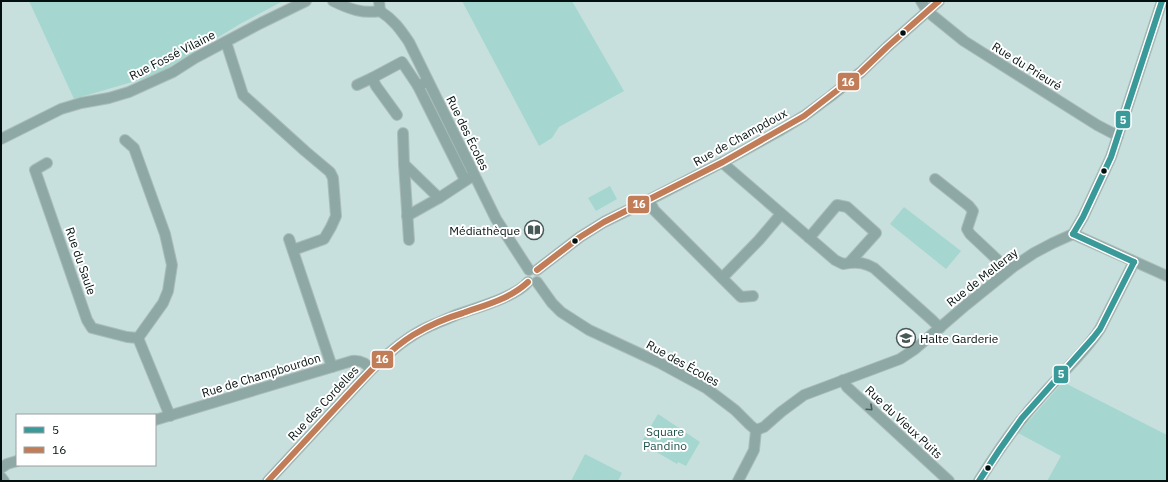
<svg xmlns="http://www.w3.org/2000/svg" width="1168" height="482" viewBox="0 0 1168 482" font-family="'IBM Plex Sans',sans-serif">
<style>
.green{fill:#a5d7d0}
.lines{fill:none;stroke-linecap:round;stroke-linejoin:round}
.minor-casing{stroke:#abbdba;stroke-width:12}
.minor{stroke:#8ea9a5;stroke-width:10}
.bus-1-casing{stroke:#fff;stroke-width:9}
.bus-2-casing{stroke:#fff;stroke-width:9}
.bus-1{stroke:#3a9a99;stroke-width:6}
.bus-2{stroke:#c07d58;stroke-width:6}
.oneway{stroke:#485d5a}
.bus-dot{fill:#02110f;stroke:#fff;stroke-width:1.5}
.labels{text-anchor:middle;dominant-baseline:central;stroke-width:4;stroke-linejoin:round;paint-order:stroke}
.street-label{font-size:12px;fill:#02110f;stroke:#fff}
.poi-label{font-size:12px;fill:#02110f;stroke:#fff;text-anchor:end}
.park-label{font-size:12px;fill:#1e524b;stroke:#fff}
.line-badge{stroke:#fff;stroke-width:1.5}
.badge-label{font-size:11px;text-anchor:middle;font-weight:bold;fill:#fff}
</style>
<rect width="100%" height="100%" fill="#c8e0dd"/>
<g class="green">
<path d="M29,1H283L240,24L156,75L74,99Z"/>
<path d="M462,1H572L624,91L559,127L552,138L539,146Z"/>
<path d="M610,186L617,199L596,211L588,198Z"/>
<path d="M904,207L961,251L946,269L890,224Z"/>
<path d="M1063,382L1167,435V481H1047L1061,456L1018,433Z"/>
<path d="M658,414L700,442L686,466L678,462L677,464L641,443Z"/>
<path d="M585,454L622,473L618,481H571Z"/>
</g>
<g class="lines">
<defs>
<g id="minor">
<path d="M333,1C349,9 363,14 380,11"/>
<path d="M379,1L380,11"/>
<path d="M921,1L927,11L964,41L1097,125L1118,136"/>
<path d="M380,11C394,20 400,29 409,42L496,219L529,270"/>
<path d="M226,42L243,95L305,151L330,172L333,178L336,216L331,227L324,239L293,250"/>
<path d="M372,78L376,86L397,115"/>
<path d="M357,85L372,78L402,62L418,86L424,83"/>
<path d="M418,86L465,180"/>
<path d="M403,133L404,164"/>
<path d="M1,139L61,109L81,103L109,98L129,92L173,72L195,58L261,23L306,1"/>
<path d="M125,140L134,148L165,234L172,265L168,291L163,303L138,338"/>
<path d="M723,162L725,165L835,260L843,264L849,263L876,233L847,207L837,205L809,238"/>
<path d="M47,163L35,170L87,320L92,328L127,337L138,338L170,416"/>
<path d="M935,179L969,206L973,211L967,229L970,234L1004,266L1007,271"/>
<path d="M649,200L654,210L741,297L753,296"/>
<path d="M407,216L439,198L471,177"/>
<path d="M1073,234L1167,276"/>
<path d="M289,239L332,367"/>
<path d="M409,240L404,164L439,198"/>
<path d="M849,263C859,262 865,263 874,268L932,320L940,328"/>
<path d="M537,270L580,237L604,222L649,200L723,162L779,131L804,116L831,96L861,72L887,47L939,1"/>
<path d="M722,278L759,240L781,214"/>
<path d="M537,282L552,303L561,312L589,330L660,363L706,388L735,410L750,425L756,430"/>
<path d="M843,380L847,387L949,481"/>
<path d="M155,420L352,361C361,360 366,363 371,370"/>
<path d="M756,430L764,427L781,412L804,395L900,359L915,349L966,305L1013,267L1034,253L1053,243L1073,234L1083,217L1111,157L1162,1"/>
<path d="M1,468L7,464L17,461"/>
<path d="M1,477L4,481"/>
<path d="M268,481L371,370C388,353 406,337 428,327C437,323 447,319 456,315C475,308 516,297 528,282"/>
<path d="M738,481L754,450L756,430"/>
<path d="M979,481C997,452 1016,424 1039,399C1059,375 1083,355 1100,329L1134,262"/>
</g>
</defs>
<use href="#minor" class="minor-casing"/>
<use href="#minor" class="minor"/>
<defs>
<g id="bus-1">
<path d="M1073,234L1083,217L1111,157L1162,1"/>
<path d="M1073,234L1134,262"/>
<path d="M979,481L1000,449L1022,418L1093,338L1100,329L1134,262"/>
</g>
<g id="bus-2">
<path d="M537,270L580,237L604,222L723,162L804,116L861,72L887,47L939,1"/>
<path d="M268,481C293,454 319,426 344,399C366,376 386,352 413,335C428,326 446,318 463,313C485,305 510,299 528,282"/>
</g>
</defs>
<use href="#bus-1" class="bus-1-casing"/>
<use href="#bus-2" class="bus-2-casing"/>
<use href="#bus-1" class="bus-1"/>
<use href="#bus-2" class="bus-2"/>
</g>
<defs><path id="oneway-chevron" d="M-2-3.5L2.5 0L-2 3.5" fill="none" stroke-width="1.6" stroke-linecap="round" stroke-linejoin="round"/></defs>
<use class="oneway" href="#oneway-chevron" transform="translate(870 408) rotate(43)"/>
<defs>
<symbol id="library-ring" viewBox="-11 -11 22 22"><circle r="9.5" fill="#fff" stroke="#475957" stroke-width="1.5"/><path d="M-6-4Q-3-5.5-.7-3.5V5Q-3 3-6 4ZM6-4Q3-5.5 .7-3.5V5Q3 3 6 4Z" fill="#475957"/></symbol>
<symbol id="school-ring" viewBox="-11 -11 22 22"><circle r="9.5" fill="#fff" stroke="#475957" stroke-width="1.5"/><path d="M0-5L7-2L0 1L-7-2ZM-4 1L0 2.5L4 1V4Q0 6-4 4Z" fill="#475957"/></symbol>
</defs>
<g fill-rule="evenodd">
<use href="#library-ring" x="523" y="219" width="22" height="22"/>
<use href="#school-ring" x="895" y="327" width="22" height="22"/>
</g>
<g class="bus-dot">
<circle cx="903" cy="33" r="3.5"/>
<circle cx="1104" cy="171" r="3.5"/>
<circle cx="575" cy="241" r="3.5"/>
<circle cx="988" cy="468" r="3.5"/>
</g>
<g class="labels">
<g class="street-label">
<text transform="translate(172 55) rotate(-27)">Rue Fossé Vilaine</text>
<text transform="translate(1027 66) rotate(32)">Rue du Prieuré</text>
<text transform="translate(468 133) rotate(64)">Rue des Écoles</text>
<text transform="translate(740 137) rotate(-29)">Rue de Champdoux</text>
<text transform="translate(81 261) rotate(71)">Rue du Saule</text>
<text transform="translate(982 277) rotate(-38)">Rue de Melleray</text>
<text transform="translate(683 363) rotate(29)">Rue des Écoles</text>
<text transform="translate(261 375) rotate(-17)">Rue de Champbourdon</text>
<text transform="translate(323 403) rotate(-47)">Rue des Cordelles</text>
<text transform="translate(904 422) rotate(43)">Rue du Vieux Puits</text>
</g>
<g class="poi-label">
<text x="520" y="230">Médiathèque</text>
<text x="920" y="338" text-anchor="start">Halte Garderie</text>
</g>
<g class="park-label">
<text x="665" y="431">Square<tspan x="665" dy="14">Pandino</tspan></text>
</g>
</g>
<g class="line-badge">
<rect x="837" y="72" width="23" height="19" rx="4" fill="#c07d58"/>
<rect x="1115" y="110" width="16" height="19" rx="4" fill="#3a9a99"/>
<rect x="627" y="195" width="23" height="19" rx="4" fill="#c07d58"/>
<rect x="371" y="350" width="23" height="19" rx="4" fill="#c07d58"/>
<rect x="1053" y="365" width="16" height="19" rx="4" fill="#3a9a99"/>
</g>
<g class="badge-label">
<text x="848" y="86">16</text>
<text x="1123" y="124">5</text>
<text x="639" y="208">16</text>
<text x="382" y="363">16</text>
<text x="1061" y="378">5</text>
</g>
<rect width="1168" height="482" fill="none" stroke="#02110f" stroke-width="4"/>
<rect x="16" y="414" width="140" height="52" fill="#ffffff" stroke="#9aa09f"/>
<rect x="24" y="427" width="20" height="6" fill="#3a9a99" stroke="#9aa09f"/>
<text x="52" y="434" font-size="12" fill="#02110f">5</text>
<rect x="24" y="447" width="20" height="6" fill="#c07d58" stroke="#9aa09f"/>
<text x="52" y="454" font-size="12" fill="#02110f">16</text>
</svg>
